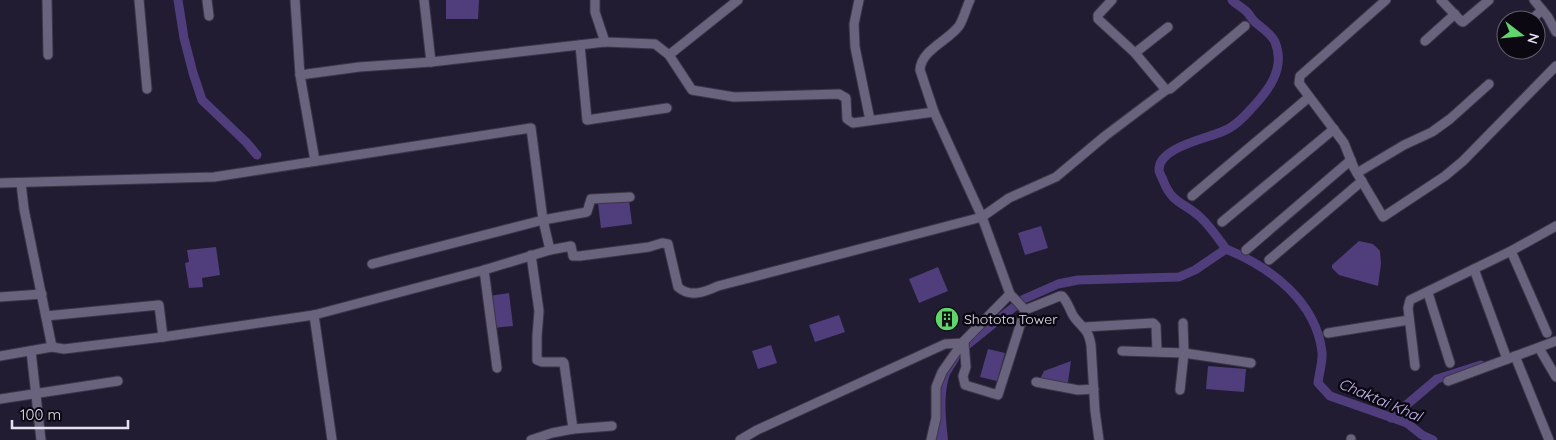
<svg xmlns="http://www.w3.org/2000/svg" width="1556" height="440" font-family="Quicksand,sans-serif">
<rect width="100%" height="100%" fill="#221c32"/>
<!-- water -->
<g fill="#503d7c">
<path d="M446 0H479L478 19H446Z"/>
<path d="M629 200 632 224 601 228 598 203Z"/>
<path d="M1041 226 1048 248 1025 255 1018 233Z"/>
<path d="M1359 241 1373 244 1380 251 1381 264 1378 286 1339 275 1332 268V265Z"/>
<path d="M216 247 220 275 202 278 203 287 189 288 185 263 189 262 187 250Z"/>
<path d="M938 267 948 291 919 303 909 279Z"/>
<path d="M509 293 513 326 493 328 489 296Z"/>
<path d="M839 315 845 332 815 342 809 325Z"/>
<path d="M771 345 777 363 758 369 752 351Z"/>
<path d="M988 349 1005 353 997 381 980 377Z"/>
<path d="M961 353C960 362 952 369 949 377 943 397 946 420 948 440H936L940 387 949 364Z"/>
<path d="M1071 361 1068 382 1065 385 1042 380 1041 377 1044 371Z"/>
<path d="M1208 366 1246 369 1244 392 1206 389Z"/>
</g>
<g fill="none" stroke-linecap="round" stroke-linejoin="round">
<!-- canal -->
<g stroke="#503d7c" stroke-width="9">
<path d="M178 0 184 38 193 73 202 100 246 142 257 155"/>
<path d="M1226 249C1218 238 1210 226 1200 217 1184 202 1172 204 1163 180 1162 177 1159 173 1159 170 1158 146 1212 138 1228 129 1237 124 1244 117 1251 109 1268 91 1286 69 1275 42 1271 33 1261 28 1254 21 1251 18 1250 15 1247 12 1243 8 1237 5 1232 0"/>
<path d="M1226 249C1270 267 1316 301 1322 352 1323 361 1319 373 1318 383L1330 396 1407 423 1422 435 1433 440"/>
<path d="M967 345 1024 299 1058 284 1078 280 1179 277 1195 270 1226 249"/>
<path d="M1391 418 1437 379 1481 365"/>
</g>
<!-- minor casing -->
<g stroke="#3c3649" stroke-width="11">
<g id="minor">
<path d="M47 0 48 55"/>
<path d="M139 0 147 89"/>
<path d="M207 0 209 16"/>
<path d="M295 0 300 75 315 161"/>
<path d="M424 0 431 62"/>
<path d="M595 0V12L605 42 655 44 669 55 738 0"/>
<path d="M859 0 854 24 855 47 870 120"/>
<path d="M1386 0 1300 76 1299 83 1344 143 1354 168 1383 217 1445 176 1463 161 1556 66"/>
<path d="M1441 0 1461 21 1463 22 1489 0"/>
<path d="M1534 0 1548 17 1556 32"/>
<path d="M1531 20 1542 10"/>
<path d="M1425 41 1455 14"/>
<path d="M580 45 587 120 667 108"/>
<path d="M1135 53 1168 27"/>
<path d="M669 55 692 90 734 97 839 94 846 98 847 119 853 123 934 112 982 217 1010 294 1025 310"/>
<path d="M300 75 359 67 431 62 605 42"/>
<path d="M1166 90 1170 89 1245 26"/>
<path d="M934 112 920 70C921 50 948 41 959 26 964 18 966 8 970 0"/>
<path d="M1357 173 1404 145 1432 132 1450 119 1489 84"/>
<path d="M0 183 214 177 531 128 543 220 550 250"/>
<path d="M21 183 24 209 52 347"/>
<path d="M1192 196 1308 98"/>
<path d="M1222 222 1334 129"/>
<path d="M1246 250 1351 160"/>
<path d="M1511 251 1547 333"/>
<path d="M531 255 539 311 537 336V360L542 362H563L564 363 573 429 552 433 531 440"/>
<path d="M1269 260 1362 181"/>
<path d="M372 264 543 220 587 212 591 199 630 197"/>
<path d="M1474 269 1507 359"/>
<path d="M484 270 497 368"/>
<path d="M1428 293 1450 363"/>
<path d="M0 297 42 294"/>
<path d="M1025 310 1060 296H1062C1068 302 1070 311 1074 317 1083 329 1088 328 1091 345L1095 411 1099 440"/>
<path d="M314 315 332 440"/>
<path d="M46 316 159 305 163 337"/>
<path d="M1085 327 1153 323 1156 326 1157 351"/>
<path d="M1328 333 1409 320"/>
<path d="M1539 348 1556 377"/>
<path d="M31 351 41 440"/>
<path d="M1122 351 1184 353 1251 363"/>
<path d="M0 356 52 347 64 349 163 337 314 315 484 270 550 250 571 246 573 256H580L649 247 662 243 668 244 678 287C690 298 705 292 718 286L982 217 1009 198 1056 177 1105 136 1166 90 1135 53 1098 19V15L1112 0"/>
<path d="M1515 356 1549 440"/>
<path d="M1415 366 1408 308 1410 300 1511 251 1556 226"/>
<path d="M1448 381 1556 341"/>
<path d="M1036 382 1078 390 1094 389"/>
<path d="M1180 390 1184 353 1183 323"/>
<path d="M0 399 118 381"/>
<path d="M573 429 612 426"/>
<path d="M740 440 757 430 945 344 964 343 966 367 963 376 965 385 998 395 1025 310"/>
<path d="M931 440 936 418V387L942 372 963 342 1010 294"/>
<path d="M1351 440V439"/>
</g>
</g>
<!-- minor -->
<use href="#minor" stroke="#69637d" stroke-width="9"/>
</g>
<!-- icons -->
<defs>
<g id="building-disc" transform="scale(1.25)"><circle r="9.5" fill="#5fd56b" stroke="#0b0812"/><path d="M-4-6H4V6H1V3H-1V6H-4ZM-2.5-4.3h1.7v1.8h-1.7ZM.8-4.3h1.7v1.8H.8ZM-2.5-1h1.7V.8h-1.7ZM.8-1h1.7V.8H.8Z" fill="#111"/></g>
</defs>
<g fill-rule="evenodd">
<use href="#building-disc" x="947" y="319"/>
</g>
<g text-anchor="middle" stroke-width="5" stroke-linejoin="round" paint-order="stroke">
<!-- poi labels -->
<g font-size="14" fill="#e5e1f1" stroke="#0b0812" text-anchor="start">
<text x="964" y="324">Shotota Tower</text>
</g>
<!-- water labels -->
<g font-size="15" font-style="italic" fill="#c8baf3" stroke="#0b0812">
<text transform="translate(1380 400) rotate(23)" y="5">Chaktai Khal</text>
</g>
</g>
<!-- north arrow -->
<g transform="translate(1521 35) rotate(106)"><circle r="24" fill="#0b0812" stroke="#625f6b"/>
<path d="M0-4L9 19L0 12L-9 19Z" fill="#5fd56b"/>
<text y="-8" font-size="14" font-weight="bold" text-anchor="middle" fill="#e5e1f1">N</text>
</g>
<!-- scale -->
<path d="M12 420v8h116v-8" fill="none" stroke="#e5e1f1" stroke-width="2.5"/>
<text x="20" y="420" font-size="15" fill="#e5e1f1" stroke="#0b0812" stroke-width="4" paint-order="stroke">100 m</text>
</svg>
